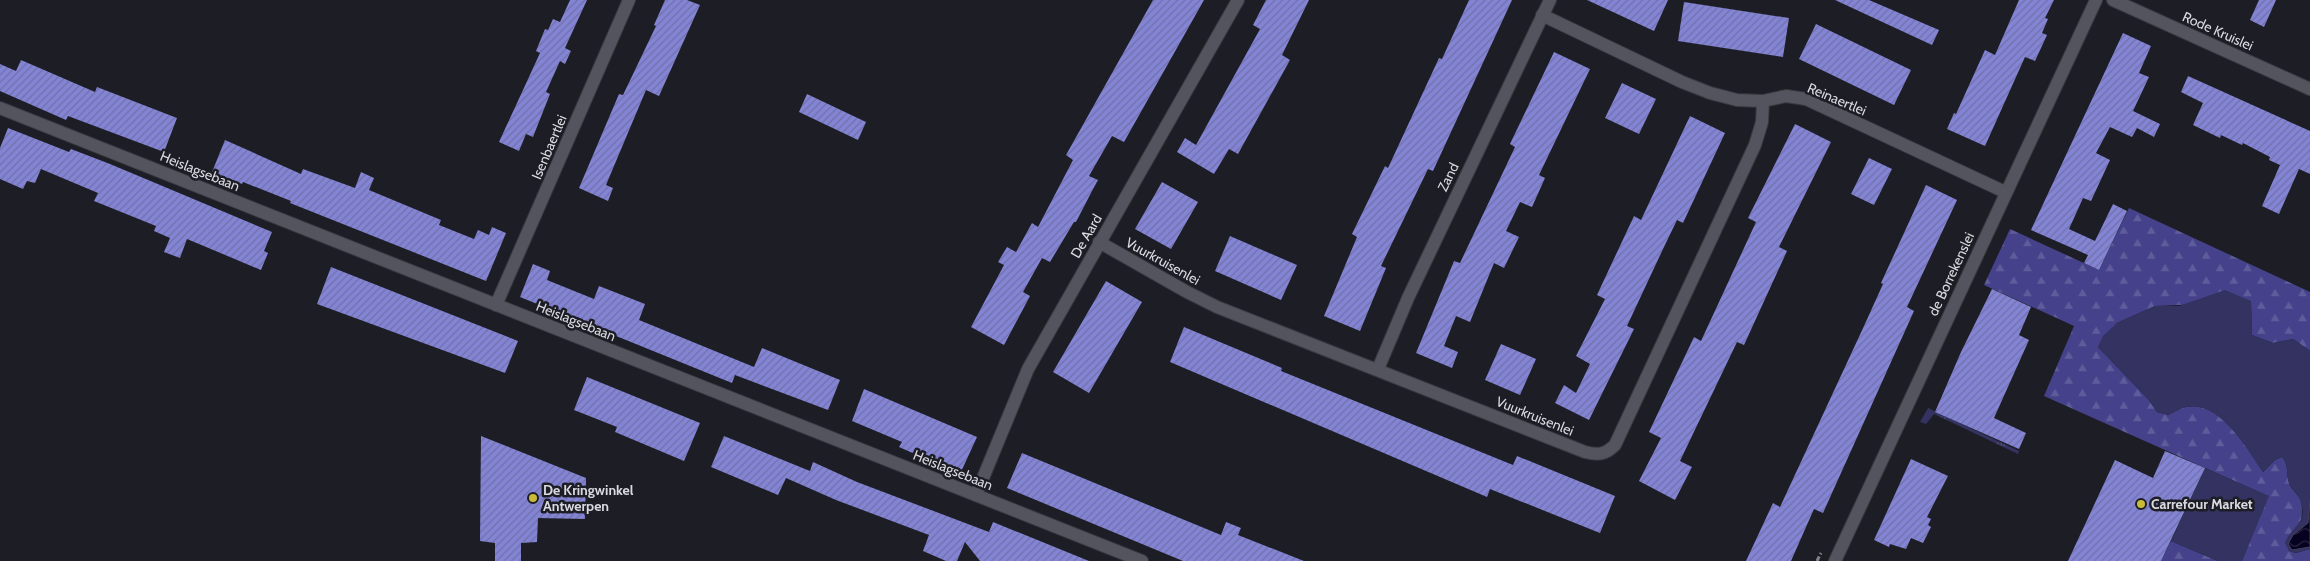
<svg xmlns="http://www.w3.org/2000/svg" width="2310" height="561" font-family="Cabin,sans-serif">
<defs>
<pattern id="grass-tufts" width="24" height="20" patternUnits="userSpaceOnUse" patternTransform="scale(1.25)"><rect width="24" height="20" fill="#333260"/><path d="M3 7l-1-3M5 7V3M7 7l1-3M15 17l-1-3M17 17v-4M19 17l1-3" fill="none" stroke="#504f76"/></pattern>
<pattern id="forest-firs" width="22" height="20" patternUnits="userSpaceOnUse" patternTransform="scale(1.25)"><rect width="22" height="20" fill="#45418b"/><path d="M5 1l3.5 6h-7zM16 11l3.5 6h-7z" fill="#5f5c9b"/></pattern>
<pattern id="water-waves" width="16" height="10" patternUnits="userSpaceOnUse" patternTransform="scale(1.25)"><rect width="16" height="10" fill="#060021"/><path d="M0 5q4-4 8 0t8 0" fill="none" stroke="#2a2541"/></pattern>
<pattern id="building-hatch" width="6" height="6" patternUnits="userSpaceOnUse" patternTransform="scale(1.25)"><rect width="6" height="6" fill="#8484d5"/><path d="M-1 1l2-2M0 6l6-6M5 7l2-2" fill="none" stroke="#7070a9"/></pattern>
</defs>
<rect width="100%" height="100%" fill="#1c1d25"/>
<!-- grass -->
<path fill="url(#grass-tufts)" d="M1928 408 2019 451 2018 454 1934 414 1926 424 1920 422Z"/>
<!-- forest -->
<g fill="url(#forest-firs)">
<path d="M2129 208 2310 292V351L2293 339 2273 343 2252 335 2251 302 2155 306 2117 323 2098 347 2148 399 2157 412 2168 415C2174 412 2180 408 2186 407 2219 399 2248 449 2263 472L2275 460 2282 457C2289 465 2286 473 2289 483 2291 489 2297 493 2300 499 2307 516 2295 534 2289 551L2296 553 2310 549V561H2242L2268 496 2044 396 2074 326 1984 285 2010 229 2099 270Z"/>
<path d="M2171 541 2218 561H2161Z"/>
</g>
<!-- garden -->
<g fill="#333260">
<path d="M2225 290 2251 301 2252 335 2273 343 2293 339 2310 351V549L2296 553 2289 551 2285 543C2291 526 2308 524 2301 502 2299 494 2292 490 2289 483 2286 473 2289 465 2282 457L2275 460 2263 472C2248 450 2219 399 2186 407 2180 408 2174 412 2168 415L2157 412 2148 399 2098 347 2103 336 2117 323 2155 306H2179Z"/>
<path d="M2205 468 2269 496 2242 561H2218L2171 541Z"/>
</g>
<!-- water -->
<path fill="url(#water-waves)" stroke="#45415a" d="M2310 501V547L2292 550 2288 544 2293 535 2308 523Z"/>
<!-- building -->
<g fill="url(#building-hatch)">
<path d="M570 0H587L565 48 571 51 565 64 560 61 546 92 550 94 533 137 526 134 519 151 499 142 540 53 536 51 545 29 548 30 553 19 560 22Z"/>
<path d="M665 0H687L700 5 659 96 646 90 606 185 613 188 608 201 579 188 619 94 623 95 656 26 654 25Z"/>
<path d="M1153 0H1204L1124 142 1112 136 1089 176 1098 180 1092 191 1076 222H1074L1050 262 1042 258 1023 292 1030 296 1004 345 971 327 1004 265 998 262 1007 247 1016 252 1032 223 1038 227 1073 160 1066 155Z"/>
<path d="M1266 0H1309L1282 55 1290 60 1238 154 1229 149 1214 174 1177 152 1185 138 1196 145 1260 29 1253 25Z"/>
<path d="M1469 0H1512L1433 171 1428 169 1381 266 1386 268 1360 331 1324 316 1357 237 1352 234 1385 166 1388 168 1439 58 1442 59Z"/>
<path d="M1587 0H1668L1654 31Z"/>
<path d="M1835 0H1869L1939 30 1932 45Z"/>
<path d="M2019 0H2054L2045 18 2048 19 2042 33 2047 35 2035 61 2025 57 1985 146 1947 129 1954 113 1956 114 1985 50 1995 55Z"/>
<path d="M2259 0H2276L2264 27 2250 20Z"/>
<path d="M1684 2 1789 18 1783 57 1678 41Z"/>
<path d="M1816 24 1911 70 1894 105 1799 59Z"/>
<path d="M2123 33 2151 46 2139 73 2149 77 2133 111 2160 124 2154 137 2137 128 2132 137 2110 127 2096 153 2110 160 2091 201 2083 198 2069 229 2095 241 2113 204 2127 211 2099 270 2084 263 2088 255 2031 230Z"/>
<path d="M1554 52 1590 69 1539 175 1545 178 1532 207 1520 202 1506 231 1519 237 1504 268 1494 263 1470 322 1456 316 1444 346 1458 352 1452 368 1416 353 1454 261 1460 263 1515 147 1510 144Z"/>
<path d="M21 60 95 92 97 87 177 118 164 152 68 116 66 120 0 91V64L16 71Z"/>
<path d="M2188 76 2310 131V174L2299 169 2279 214 2262 206 2280 165 2269 160 2270 157 2243 143 2242 145 2221 135 2220 138 2193 125 2203 103 2181 92Z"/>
<path d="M1622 83 1656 99 1639 134 1605 118Z"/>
<path d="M807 94 866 122 858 140 799 112Z"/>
<path d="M1690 116 1725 133 1683 223 1677 220 1663 249 1627 326 1634 329 1589 420 1555 403 1564 385 1576 393 1590 364 1576 356 1605 299 1597 295 1634 216 1641 220Z"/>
<path d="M1795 124 1831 142 1779 247 1787 251 1744 345 1737 342 1680 461 1692 467 1675 500 1639 481 1661 438 1649 432 1694 337 1701 341 1756 222 1748 218Z"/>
<path d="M8 128 69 152 71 149 110 164 272 232 264 251 268 253 261 270 187 239 180 258 164 252 170 238 154 231 156 226 94 201 98 193 41 169 35 183 27 181 23 189 0 179V148Z"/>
<path d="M225 140 301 174 303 169 355 188 361 172 374 178 369 190 441 220 439 225 474 239 478 230 489 235 492 227 506 233 486 281 290 203 291 201 243 182 242 184 212 172Z"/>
<path d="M1869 158 1892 169 1874 205 1851 194Z"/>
<path d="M1162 182 1198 202 1171 249 1135 229Z"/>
<path d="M1926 185 1957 200 1907 307 1914 311 1823 513 1814 509 1791 561H1746L1773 503 1780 507 1864 326 1883 284 1881 283Z"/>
<path d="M1230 236 1297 265 1281 300 1215 271Z"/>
<path d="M533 264 550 271 547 280 594 299 599 286 645 304 639 320 754 367 762 348 840 380 828 410 735 375 732 383 520 297Z"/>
<path d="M331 267 518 341 505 373 317 304Z"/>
<path d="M1106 281 1142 302 1089 393 1053 372Z"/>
<path d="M1992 289 2031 307 2019 335 2029 340 1994 418 2026 433 2019 449 1935 412 1961 352Z"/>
<path d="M1184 327 1282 368 1281 371 1513 465 1517 456 1615 496 1600 533 1490 489 1487 497 1170 362Z"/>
<path d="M1501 344 1536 359 1520 395 1485 380Z"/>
<path d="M587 377 700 423 684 461 615 432 617 427 574 410Z"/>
<path d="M864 389 977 437 960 474 899 447 902 442 852 421Z"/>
<path d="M481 436 586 478 585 519 538 518 537 542 521 543V561H495V543L480 541Z"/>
<path d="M724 436 810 471 813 462 857 482 989 532 993 522 1089 561H980L965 542 957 561H946L923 551 929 535 836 500 786 478 778 495 711 467Z"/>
<path d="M2165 451 2205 468 2161 561H2068L2115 460 2153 478Z"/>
<path d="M1022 453 1221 535 1226 522 1241 528 1238 535 1304 561H1183L1007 488Z"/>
<path d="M1911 459 1948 476 1927 517 1931 519 1928 525 1931 527 1923 543 1911 538 1906 549 1890 544 1889 547 1874 540Z"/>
</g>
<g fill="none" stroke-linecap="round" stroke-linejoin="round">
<!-- minor casing -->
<g stroke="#393940" stroke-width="14">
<g id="minor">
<path d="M2113 0 2310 89"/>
<path d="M1542 15 1682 82 1710 93 1737 100 1763 101 1786 96 1806 99 2005 192"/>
<path d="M0 108 1142 561"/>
<path d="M1099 242 1187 292 1217 307 1585 452C1598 455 1605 455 1615 445L1755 145 1762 122 1763 101"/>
<path d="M496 305 629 0"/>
<path d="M1378 369 1408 298 1550 0"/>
<path d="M976 495 1028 369 1238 0"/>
<path d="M1835 561 2096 0"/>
</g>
</g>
<!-- path -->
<path stroke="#83838a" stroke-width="3" stroke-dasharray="5 2.5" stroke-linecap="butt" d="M1817 561 1821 553"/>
<!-- minor -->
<use href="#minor" stroke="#54545e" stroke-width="12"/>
</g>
<!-- markers -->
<g fill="#caba3a" stroke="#1c1d25" stroke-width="2">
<circle cx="533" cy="498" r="5"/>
<circle cx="2141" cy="504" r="5"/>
</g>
<g text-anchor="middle" stroke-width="5" stroke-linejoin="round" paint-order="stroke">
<!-- street labels -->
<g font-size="14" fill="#d9d9df" stroke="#1c1d25">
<text transform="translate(2218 31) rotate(24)" y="5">Rode Kruislei</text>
<text transform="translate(1837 99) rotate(23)" y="5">Reinaertlei</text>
<text transform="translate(549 147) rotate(-67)" y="5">Isenbaertlei</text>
<text transform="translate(200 171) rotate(22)" y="5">Heislagsebaan</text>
<text transform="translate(1448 177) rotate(-64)" y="5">Zand</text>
<text transform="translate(1086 236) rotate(-60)" y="5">De Aard</text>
<text transform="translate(1163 261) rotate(29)" y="5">Vuurkruisenlei</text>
<text transform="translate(1951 274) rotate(-65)" y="5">de Borrekenslei</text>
<text transform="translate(576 321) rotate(22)" y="5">Heislagsebaan</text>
<text transform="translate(1535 416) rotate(22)" y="5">Vuurkruisenlei</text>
<text transform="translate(953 470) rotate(22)" y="5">Heislagsebaan</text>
</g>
<!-- poi labels -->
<g font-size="14" font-weight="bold" fill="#d9d9df" stroke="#1c1d25" text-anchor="start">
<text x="543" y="495">De Kringwinkel<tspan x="543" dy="16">Antwerpen</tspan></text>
<text x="2151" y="509">Carrefour Market</text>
</g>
</g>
</svg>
